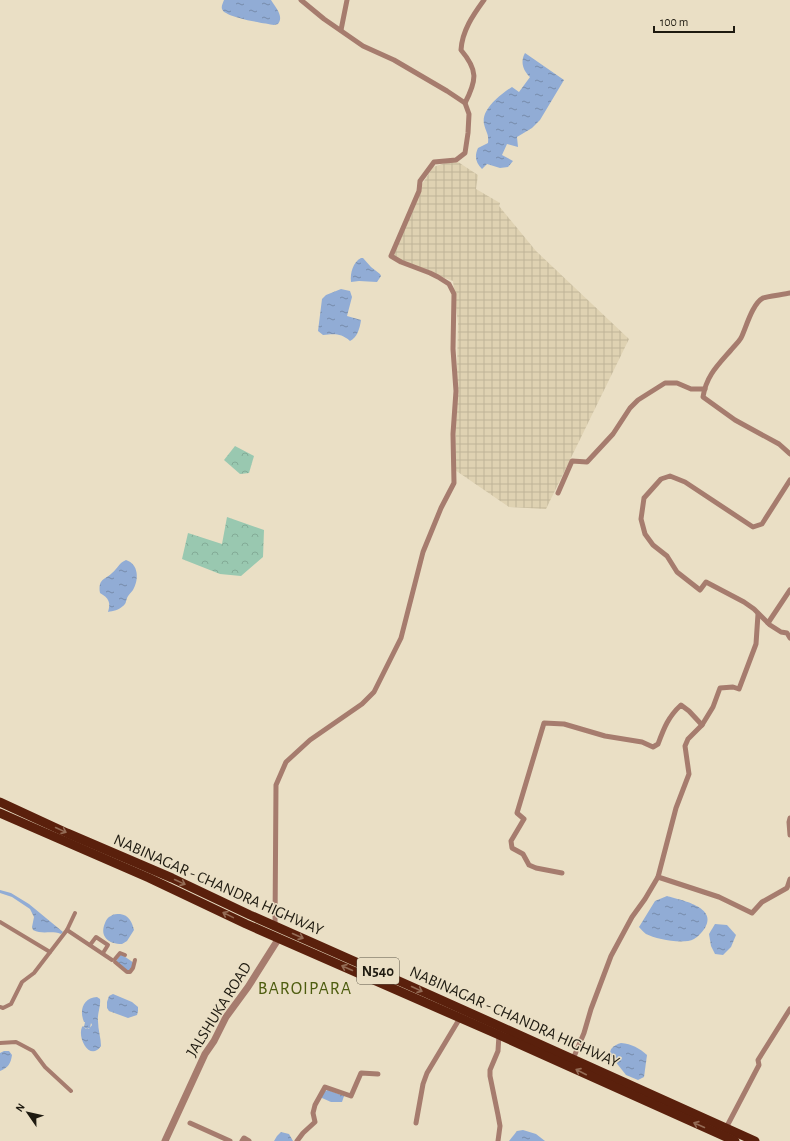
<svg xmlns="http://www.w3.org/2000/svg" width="790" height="1141" font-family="'Alegreya Sans',sans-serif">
<defs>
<pattern id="industrial-grid" width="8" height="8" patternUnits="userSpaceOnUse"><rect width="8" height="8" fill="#dfd2b2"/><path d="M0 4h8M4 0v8" fill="none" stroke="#bfb498"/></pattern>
<pattern id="park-crowns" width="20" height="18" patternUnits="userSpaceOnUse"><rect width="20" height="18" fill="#99c8b0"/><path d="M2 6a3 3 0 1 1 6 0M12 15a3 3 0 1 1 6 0" fill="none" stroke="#83ab96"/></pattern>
<pattern id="water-ripples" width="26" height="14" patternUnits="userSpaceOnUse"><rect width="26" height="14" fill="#91acd5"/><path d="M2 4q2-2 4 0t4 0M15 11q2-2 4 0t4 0" fill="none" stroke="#768bab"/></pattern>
</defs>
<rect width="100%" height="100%" fill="#eadfc5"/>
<!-- industrial -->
<path fill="url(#industrial-grid)" d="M455 160 478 175 476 189 500 203 499 206 536 251 629 339 546 509 509 507 455 470 458 323 453 281 410 266 393 255 416 194 433 167Z"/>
<!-- park -->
<g fill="url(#park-crowns)">
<path d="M235 446 254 456 249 473 240 474 224 460Z"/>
<path d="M227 517 264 530 263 557 241 576 220 574 182 559 188 533 222 544Z"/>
</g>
<!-- water -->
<g fill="url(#water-ripples)">
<path d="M224 0H271C276 8 284 16 278 24L274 25C264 23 225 18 222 9 221 6 223 3 224 0Z"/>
<path d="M525 53 564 80 540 120 532 128 517 137 518 147 507 144 502 155 513 161 508 167 500 168 487 164 482 169C476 163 474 157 478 148L488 143C489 133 486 133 484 124 481 109 501 94 512 87L519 92 530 77C523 70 520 62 525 53Z"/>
<path d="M361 258H363L371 267 380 274 381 276 377 282 359 281 351 282C350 273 353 262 361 258Z"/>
<path d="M341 289 350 291 352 297 347 316 361 320C360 328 357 338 350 341 341 333 334 334 323 335L318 331 322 299 326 295Z"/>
<path d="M126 560C139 564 139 580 133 590 131 593 128 595 127 598 126 601 126 604 123 606 119 610 113 611 108 612 111 603 109 598 100 593 98 578 105 580 112 573 118 568 119 563 126 560Z"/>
<path d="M0 890 11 893 29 904 63 932 61 934C51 930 43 935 33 930L32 927 34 917 30 909 12 897 0 893Z"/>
<path d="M667 896C681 900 718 907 705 928 702 932 698 937 694 939 683 945 656 939 646 934 643 932 641 929 639 927L655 901Z"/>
<path d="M120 914C129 915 132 922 134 930L127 941 122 944C109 944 99 937 105 923 106 920 108 917 111 916 113 914 117 914 120 914Z"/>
<path d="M715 924 727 925 736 935 731 947 723 955 715 954 711 946 709 934Z"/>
<path d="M121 954 134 963 131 969 127 971 116 961Z"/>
<path d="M113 994 132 1002 138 1007V1011L137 1015 128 1018 109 1011 107 1008V1002L109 996Z"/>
<path d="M97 997 100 999C101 1006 97 1014 98 1021 98 1030 101 1038 101 1046 90 1062 77 1038 82 1027L83 1026 86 1029H89L92 1025 91 1023 90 1028 87 1029 84 1027 85 1022H84C79 1010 83 998 97 997Z"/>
<path d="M621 1043C632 1044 639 1048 647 1055L644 1077 638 1080 626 1075 611 1056C608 1049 614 1045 621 1043Z"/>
<path d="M4 1051H9L12 1055C11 1063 8 1068 0 1071V1053Z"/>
<path d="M328 1090 344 1096 342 1102H331L322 1098V1094L325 1091Z"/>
<path d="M523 1130 536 1134 545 1141H509L517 1131Z"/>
<path d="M281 1132 289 1134 293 1141H274L277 1136Z"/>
</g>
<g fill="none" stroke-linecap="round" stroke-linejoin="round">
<!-- pedestrian -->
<g stroke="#a67c6e" stroke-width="4">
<path d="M0 922 50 952"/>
<path d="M67 930 112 960"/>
<path d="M90 945 96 937 108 945 103 953"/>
<path d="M115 959 120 953 125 955"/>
<path d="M115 962 127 972H130L133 968 135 960"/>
<path d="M0 1007 3 1008 11 1004 22 982 34 973 67 930 75 913"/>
<path d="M0 1043 16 1042 33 1051 45 1067 71 1091"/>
</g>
<!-- minor -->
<g stroke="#a67c6e" stroke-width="5">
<path d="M341 30 347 0"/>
<path d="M465 103C477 80 478 70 461 50 462 31 473 15 484 0"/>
<path d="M790 293C786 294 765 297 763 298 752 304 746 328 741 338 738 343 734 346 731 350 718 365 706 376 703 397L735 420 779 444 790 454"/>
<path d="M790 480 762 524 753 527 685 482 670 476 661 479 644 498 641 519 645 534 653 545 667 556 677 572 700 590 706 582 744 602 754 609 770 625 781 632 787 633 790 638"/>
<path d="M558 493 572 461 587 462 613 434 630 408 638 400 665 383H677L691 389H705"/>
<path d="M768 623 790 590"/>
<path d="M702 725 713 707 720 688 733 687 739 689 756 644 758 614"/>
<path d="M790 818 789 822 790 835"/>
<path d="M562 873 536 868 529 865 523 854 512 848 511 841 524 819 517 813 544 723 564 724 605 736 642 742 653 747 658 744C664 728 668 717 681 705L689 711 702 725 688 739 685 746 689 774 676 808 658 877 645 899 632 917 611 956 591 1009 584 1033 573 1059"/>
<path d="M658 877 719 897 752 913 762 902 787 888 790 879"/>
<path d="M275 926 276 785 286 762 310 740 362 704 374 692 401 638 423 552 441 508 454 483 453 434 456 391 453 349 454 294 449 284 438 277 430 273 401 262 391 256 419 191 420 181 434 162 456 160 465 153 468 133 469 114 465 103 447 91 394 60 363 46 324 19 301 0"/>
<path d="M190 1123 230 1141"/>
<path d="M416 1123 423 1084 427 1073 460 1018"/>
<path d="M726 1128 759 1065 758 1060 790 1009"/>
<path d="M242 1141 244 1138 249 1141"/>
<path d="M297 1141 303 1133 315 1122 313 1113 315 1105 325 1087 351 1096 361 1073 378 1074"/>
<path d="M498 1141 500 1126 498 1115 490 1076V1070L498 1051 499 1035"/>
</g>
<!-- tertiary -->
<path stroke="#a67c6e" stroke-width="7" d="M165 1141 205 1054 214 1041 226 1017 248 987 279 938"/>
<!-- trunk -->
<g stroke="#5a200c" stroke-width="9">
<path d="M0 802 67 833 172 878 250 915 408 985 755 1141"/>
<path d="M0 813 149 878 246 924 499 1035 735 1141"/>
</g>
</g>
<!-- one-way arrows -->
<defs><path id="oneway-shaft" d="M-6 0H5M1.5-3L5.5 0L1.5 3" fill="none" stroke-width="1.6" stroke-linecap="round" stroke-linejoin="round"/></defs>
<g stroke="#946c56">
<use href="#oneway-shaft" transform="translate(61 830) rotate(25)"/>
<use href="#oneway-shaft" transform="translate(180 882) rotate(25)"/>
<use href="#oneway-shaft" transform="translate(228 915) rotate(-154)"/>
<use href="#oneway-shaft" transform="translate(298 936) rotate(24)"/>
<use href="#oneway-shaft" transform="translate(347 968) rotate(-156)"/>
<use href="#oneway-shaft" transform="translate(417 989) rotate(25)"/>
<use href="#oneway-shaft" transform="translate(581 1072) rotate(-153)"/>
<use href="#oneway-shaft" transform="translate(699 1125) rotate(-156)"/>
</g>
<g text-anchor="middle" stroke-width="3" stroke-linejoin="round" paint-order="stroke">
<!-- shield labels -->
<rect fill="#eadfc5" stroke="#5b5546" stroke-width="1" x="357" y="958" width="42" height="26" rx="3"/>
<g font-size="15" font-weight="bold" fill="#1e1a10">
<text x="378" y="976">N540</text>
</g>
<!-- street labels -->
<g font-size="16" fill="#1e1a10" stroke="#eadfc5">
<text transform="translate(219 884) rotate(24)" y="6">NABINAGAR - CHANDRA HIGHWAY</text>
<text transform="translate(218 1009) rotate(-58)" y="6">JALSHUKA ROAD</text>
<text transform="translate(515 1016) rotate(24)" y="6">NABINAGAR - CHANDRA HIGHWAY</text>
</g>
<!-- quarter labels -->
<g font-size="18" letter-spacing="1" fill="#4d5c0e" stroke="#eadfc5">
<text x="305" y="994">BAROIPARA</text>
</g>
</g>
<!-- north arrow -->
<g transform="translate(28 1113) rotate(304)" stroke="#eadfc5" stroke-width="3" paint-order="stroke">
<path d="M0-3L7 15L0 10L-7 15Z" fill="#1e1a10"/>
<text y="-6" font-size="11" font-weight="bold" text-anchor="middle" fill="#1e1a10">N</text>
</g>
<!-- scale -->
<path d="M654 26v6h80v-6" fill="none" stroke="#1e1a10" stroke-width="2"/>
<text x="660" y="26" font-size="12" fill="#1e1a10" stroke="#eadfc5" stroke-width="3" paint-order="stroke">100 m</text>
</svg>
